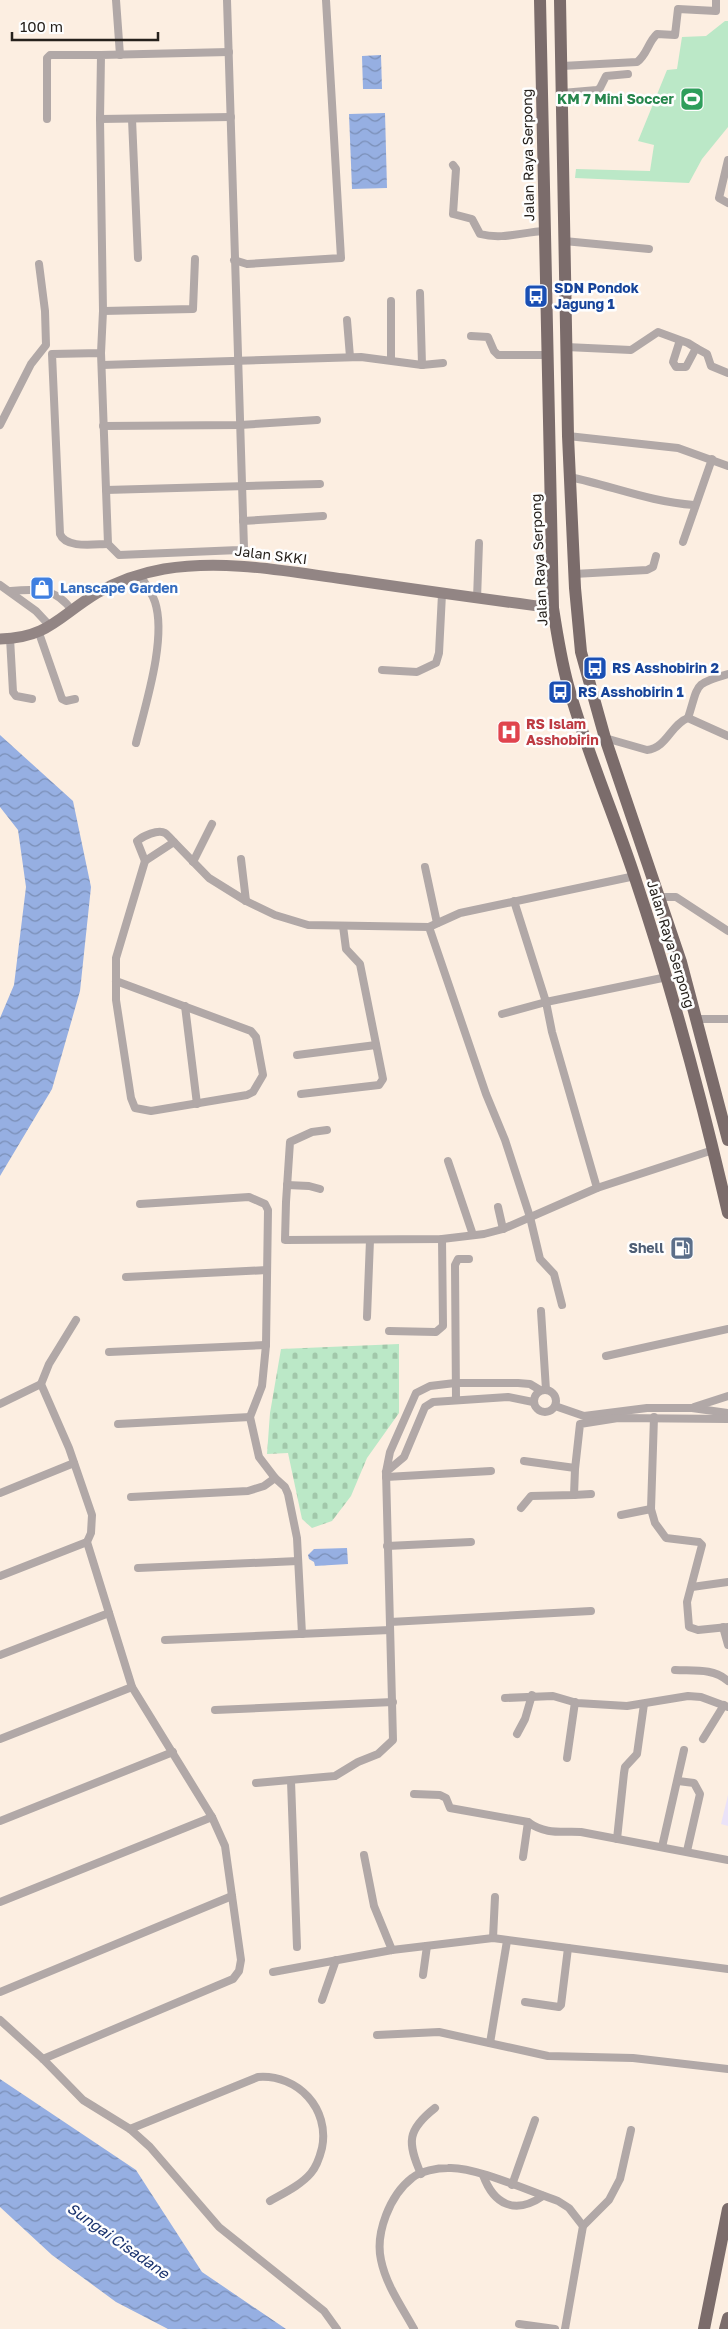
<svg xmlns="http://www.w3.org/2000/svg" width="728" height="2329" font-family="'Golos Text',sans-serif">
<defs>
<pattern id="cemetery-stones" width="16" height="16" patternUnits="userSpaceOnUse" patternTransform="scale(1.25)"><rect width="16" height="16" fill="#bbe8c7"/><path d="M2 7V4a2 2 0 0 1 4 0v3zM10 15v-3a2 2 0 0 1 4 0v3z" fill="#a1c7aa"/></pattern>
<pattern id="water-waves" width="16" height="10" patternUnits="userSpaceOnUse" patternTransform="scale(1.25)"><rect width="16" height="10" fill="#96afe2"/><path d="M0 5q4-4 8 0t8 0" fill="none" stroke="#7a8eb6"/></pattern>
</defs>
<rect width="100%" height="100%" fill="#fceee1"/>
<!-- education -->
<path fill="#eae2f8" d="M728 1795V1826L721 1824Z"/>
<!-- green -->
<path fill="#bbe8c7" d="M725 21H728V127L702 159 689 183 575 178 576 169 650 171 654 145 638 141 667 70 677 69 682 37 706 36Z"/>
<!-- cemetery -->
<path fill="url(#cemetery-stones)" d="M399 1344V1413L367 1458 351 1496 332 1521 312 1528 302 1519 288 1453 267 1454 270 1413 281 1349Z"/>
<!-- water -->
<g fill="url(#water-waves)">
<path d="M381 55 382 89H363L362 56Z"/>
<path d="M385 113 387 188 352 189 349 114Z"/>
<path d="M0 735 73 801 91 887 80 991 52 1089 0 1176V1018L14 985 26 887 18 830 0 807Z"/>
<path d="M347 1548 348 1564 315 1566 314 1562 309 1559 308 1555 314 1549Z"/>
<path d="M0 2079 136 2170 202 2272 286 2329H168L116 2302 52 2255 0 2207Z"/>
</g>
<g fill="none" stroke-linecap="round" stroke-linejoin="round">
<!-- street -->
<g stroke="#b1a8a7" stroke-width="8">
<path d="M116 0 120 55"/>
<path d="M562 66 637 62C647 55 648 42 657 34L675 35 678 9 716 11V0"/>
<path d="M562 93 597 90 600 88 606 76 628 74"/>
<path d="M47 119V58L50 55H101"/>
<path d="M100 119 231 117"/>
<path d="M132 119 138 258"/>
<path d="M728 160 719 198 728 203"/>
<path d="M453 165 456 169 453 214 472 219 480 234C503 240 522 232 545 231"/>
<path d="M564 241 649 249"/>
<path d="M234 260 247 264 341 258 326 0"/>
<path d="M420 293 422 365"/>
<path d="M391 301V360"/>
<path d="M103 311 193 309 195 259"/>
<path d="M347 320 350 357"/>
<path d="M471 336 488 337 494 351 498 355H547"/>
<path d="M566 347 631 350 658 332 688 343 696 348 686 367H676L673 362 680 340"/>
<path d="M696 348 707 354 711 366 728 373"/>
<path d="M101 353 52 354 60 534C66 549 95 544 108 544L101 353 103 311 100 119 101 55 229 52"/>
<path d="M102 365 361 357 422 365 443 363"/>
<path d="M0 425 31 364 46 345 45 311 39 264"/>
<path d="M103 426 240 425 317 420"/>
<path d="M568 436 678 448 728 466"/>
<path d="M570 477C612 486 651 502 694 505"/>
<path d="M106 490 320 484"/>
<path d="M243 521 323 516"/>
<path d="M683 542 712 459"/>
<path d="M108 544 119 555 239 550 244 548 227 0"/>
<path d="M574 574 647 570 653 567 656 556"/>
<path d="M0 585 36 611 50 626"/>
<path d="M10 591C35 589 57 587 72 611"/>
<path d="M477 599 479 543"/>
<path d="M39 633 62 699 66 701 75 699"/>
<path d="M10 638 13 692 16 696 32 699"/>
<path d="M382 670 417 672 436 663 439 653 442 594"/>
<path d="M688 718C699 684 693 684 728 674"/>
<path d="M605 738 647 750C667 748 671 724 688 718L728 736"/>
<path d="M136 743C145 706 167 639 155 602 152 593 145 583 140 575"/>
<path d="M241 859 246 901"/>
<path d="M145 861 137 841C143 836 158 829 165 833 168 835 172 840 174 842"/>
<path d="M193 862 212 824"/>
<path d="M425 867 437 923"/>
<path d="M660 897H676L728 931"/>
<path d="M514 901 546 1002 667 977"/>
<path d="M429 927 486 1094 505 1140 530 1217 540 1259 554 1274 562 1305"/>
<path d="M116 981 251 1031 256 1037 263 1075 253 1092 247 1095 151 1111 135 1108 131 1098 116 1000V958L145 861 174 842 209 878 246 901 275 915 308 925 429 927 460 913 635 876"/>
<path d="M185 1006 197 1104"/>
<path d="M502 1014 546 1002 552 1032 597 1188"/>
<path d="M696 1019H728"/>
<path d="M297 1055 376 1045"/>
<path d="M301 1094 379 1085 383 1079 360 964 346 949 343 926"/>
<path d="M327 1130 312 1132 290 1142 286 1202 285 1240 442 1239 484 1234 503 1229 597 1188 713 1150"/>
<path d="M448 1161 473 1235"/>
<path d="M287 1185 309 1186 320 1189"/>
<path d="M140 1204 249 1197 265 1204 268 1210 266 1345 262 1386 250 1417 259 1457 275 1478 285 1487 288 1494 297 1538 302 1634"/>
<path d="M498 1207 503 1229"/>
<path d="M126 1277 267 1270"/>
<path d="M541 1311 546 1390"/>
<path d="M367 1317 370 1240"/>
<path d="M389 1331 436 1332 443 1326 442 1239"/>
<path d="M109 1352 266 1345"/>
<path d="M606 1356 728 1329"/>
<path d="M41 1384 49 1364 76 1320"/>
<circle cx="545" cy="1401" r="11"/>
<path d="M456 1399 455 1265 458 1259H469"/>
<path d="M0 1404 41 1384 69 1448 92 1515 91 1533 87 1542 132 1687 212 1817 225 1846 241 1960 239 1971 233 1979 43 2059"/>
<path d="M555 1406 584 1416 647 1408H692L728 1413"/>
<path d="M694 1407 728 1396"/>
<path d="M654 1417 651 1509 655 1523 666 1538 699 1542 702 1545 687 1602 689 1627 698 1630 728 1627"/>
<path d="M118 1424 250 1417"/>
<path d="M524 1461 575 1468"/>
<path d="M386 1472 404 1457 425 1407 433 1402 508 1397 533 1402"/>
<path d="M386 1477 491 1471"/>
<path d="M0 1493 74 1463"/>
<path d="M574 1495 591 1494"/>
<path d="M131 1497 248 1491 264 1486 275 1478"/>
<path d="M521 1508 531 1496 574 1495 575 1469 580 1424 618 1418 728 1419"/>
<path d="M621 1515 651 1509"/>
<path d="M387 1546 471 1542"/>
<path d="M138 1568 298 1561"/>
<path d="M0 1576 87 1542"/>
<path d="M692 1587 728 1582"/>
<path d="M390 1622 591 1611"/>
<path d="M723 1627 728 1645"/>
<path d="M165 1640 390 1630"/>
<path d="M0 1655 109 1613"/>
<path d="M675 1670C694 1671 713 1668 728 1681"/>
<path d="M505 1698 553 1696 577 1703 627 1706 688 1696 701 1697 728 1707"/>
<path d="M215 1710 393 1702"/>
<path d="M517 1734 525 1719 532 1695"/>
<path d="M0 1739 132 1687"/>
<path d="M703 1739 724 1705"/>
<path d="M567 1758 575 1702"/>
<path d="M291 1781 297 1947"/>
<path d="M678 1781 694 1783 700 1794 687 1851"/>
<path d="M256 1783 335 1776 358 1762 378 1754 393 1740 386 1472 390 1452 416 1393 430 1386 455 1383H518L530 1384 540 1390"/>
<path d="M414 1794 440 1795 446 1798 450 1808 528 1822C546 1835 561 1831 581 1832L728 1860"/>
<path d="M0 1821 173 1752"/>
<path d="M617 1839 624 1773 625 1767 637 1754 644 1704"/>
<path d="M662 1847 684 1750"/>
<path d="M364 1855 374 1906 392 1950"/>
<path d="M523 1857 528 1822"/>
<path d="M0 1902 212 1817"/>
<path d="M493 1938 495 1897"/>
<path d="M273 1972 392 1950 493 1938 728 1969"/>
<path d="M423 1975 427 1946"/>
<path d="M0 1992 232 1896"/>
<path d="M322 2000 336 1960"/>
<path d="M525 2002 559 2007 561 2005 568 1948"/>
<path d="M0 2020 43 2059 83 2100 130 2129 150 2147 219 2227 324 2311 337 2329"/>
<path d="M377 2035 439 2032 548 2056 633 2058 728 2069"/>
<path d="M490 2043 507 1941"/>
<path d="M130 2129 258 2077C298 2074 330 2109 322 2148 320 2156 317 2166 311 2173 301 2185 284 2193 270 2201"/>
<path d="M421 2174C407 2142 407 2130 435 2108"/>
<path d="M483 2175C494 2205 515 2215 543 2196"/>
<path d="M512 2185 535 2120"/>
<path d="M583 2226 609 2200 620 2179 631 2130"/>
<path d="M519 2324 555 2329"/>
<path d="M414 2329C402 2307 386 2285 381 2260 375 2233 390 2195 412 2178 420 2171 438 2168 448 2168 474 2166 531 2192 558 2201L569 2208 583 2226 565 2329"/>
</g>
<!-- secondary -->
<path stroke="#928584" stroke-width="11" d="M0 639C48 638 59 616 97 593 116 582 141 573 164 569 224 559 284 571 344 579 413 589 483 599 553 608"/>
<!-- primary -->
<g stroke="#7b6c6b" stroke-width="12">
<path d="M540 0 553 608C557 634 561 660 568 685 586 751 614 814 635 878 672 988 702 1100 728 1213"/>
<path d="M560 0 568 436 575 588 581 652 605 738 681 962 728 1140"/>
<path d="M704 2329 728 2209"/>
<path d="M725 2329 728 2318"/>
</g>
</g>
<!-- icons -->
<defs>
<g id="stadium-square" transform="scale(1.25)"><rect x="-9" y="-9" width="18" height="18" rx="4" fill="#2e9e5b" stroke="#fefefe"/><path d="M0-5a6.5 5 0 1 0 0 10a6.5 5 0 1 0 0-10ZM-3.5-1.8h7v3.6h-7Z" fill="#fff"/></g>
<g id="bus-square" transform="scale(1.25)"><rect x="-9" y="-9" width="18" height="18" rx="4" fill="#1a4fb4" stroke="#fefefe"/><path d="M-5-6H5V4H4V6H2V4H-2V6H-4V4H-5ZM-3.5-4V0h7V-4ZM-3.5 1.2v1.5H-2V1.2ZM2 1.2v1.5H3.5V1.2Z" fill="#fff"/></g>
<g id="shop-square" transform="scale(1.25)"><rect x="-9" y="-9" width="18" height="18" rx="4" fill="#3f7fe0" stroke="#fefefe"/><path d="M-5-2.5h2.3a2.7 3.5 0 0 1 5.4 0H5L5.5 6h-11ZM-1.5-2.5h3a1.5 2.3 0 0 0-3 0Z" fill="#fff"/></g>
<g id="hospital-square" transform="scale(1.25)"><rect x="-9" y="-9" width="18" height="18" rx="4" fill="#e0444e" stroke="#fefefe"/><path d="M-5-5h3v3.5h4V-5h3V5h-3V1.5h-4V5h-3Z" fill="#fff"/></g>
<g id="fuel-square" transform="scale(1.25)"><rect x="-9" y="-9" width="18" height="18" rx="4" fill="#5c6f8a" stroke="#fefefe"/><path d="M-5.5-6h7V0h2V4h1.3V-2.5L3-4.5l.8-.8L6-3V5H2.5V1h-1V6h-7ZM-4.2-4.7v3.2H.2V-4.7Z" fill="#fff"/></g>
</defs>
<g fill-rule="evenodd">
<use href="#stadium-square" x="692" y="99"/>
<use href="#bus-square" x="536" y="296"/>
<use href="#shop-square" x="42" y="588"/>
<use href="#bus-square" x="595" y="668"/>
<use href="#bus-square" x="560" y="692"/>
<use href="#hospital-square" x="509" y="732"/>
<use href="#fuel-square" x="682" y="1248"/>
</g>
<g text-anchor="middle" stroke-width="5" stroke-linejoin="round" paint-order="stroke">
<!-- leisure labels -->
<g font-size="14" font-weight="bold" fill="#27864d" stroke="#fefefe" text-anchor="end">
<text x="674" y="104">KM 7 Mini Soccer</text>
</g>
<!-- street labels -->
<g font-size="14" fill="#26211c" stroke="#fefefe">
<text transform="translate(528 155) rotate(-91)" y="5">Jalan Raya Serpong</text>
<text transform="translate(271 555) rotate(7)" y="5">Jalan SKKI</text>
<text transform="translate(539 560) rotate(-93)" y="5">Jalan Raya Serpong</text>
<text transform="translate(671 944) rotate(73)" y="5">Jalan Raya Serpong</text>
</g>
<!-- transit labels -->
<g font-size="14" font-weight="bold" fill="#164399" stroke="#fefefe" text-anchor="start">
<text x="554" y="293">SDN Pondok<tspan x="554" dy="16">Jagung 1</tspan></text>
<text x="612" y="673">RS Asshobirin 2</text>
<text x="578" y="697">RS Asshobirin 1</text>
</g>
<!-- shop labels -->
<g font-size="14" font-weight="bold" fill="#366cbe" stroke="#fefefe" text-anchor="start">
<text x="60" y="593">Lanscape Garden</text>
</g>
<!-- health labels -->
<g font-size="14" font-weight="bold" fill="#be3a42" stroke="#fefefe" text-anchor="start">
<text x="526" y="729">RS Islam<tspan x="526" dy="16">Asshobirin</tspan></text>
</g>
<!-- service labels -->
<g font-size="14" font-weight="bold" fill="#4e5e75" stroke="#fefefe" text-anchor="end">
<text x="664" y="1253">Shell</text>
</g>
<!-- water labels -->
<g font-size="15" font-style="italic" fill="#19326e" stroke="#fefefe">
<text transform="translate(118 2241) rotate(35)" y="5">Sungai Cisadane</text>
</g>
</g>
<!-- scale -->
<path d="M12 32v8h146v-8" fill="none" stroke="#26211c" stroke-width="2.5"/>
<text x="20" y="32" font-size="15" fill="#26211c" stroke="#fefefe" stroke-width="4" paint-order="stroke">100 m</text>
</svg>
